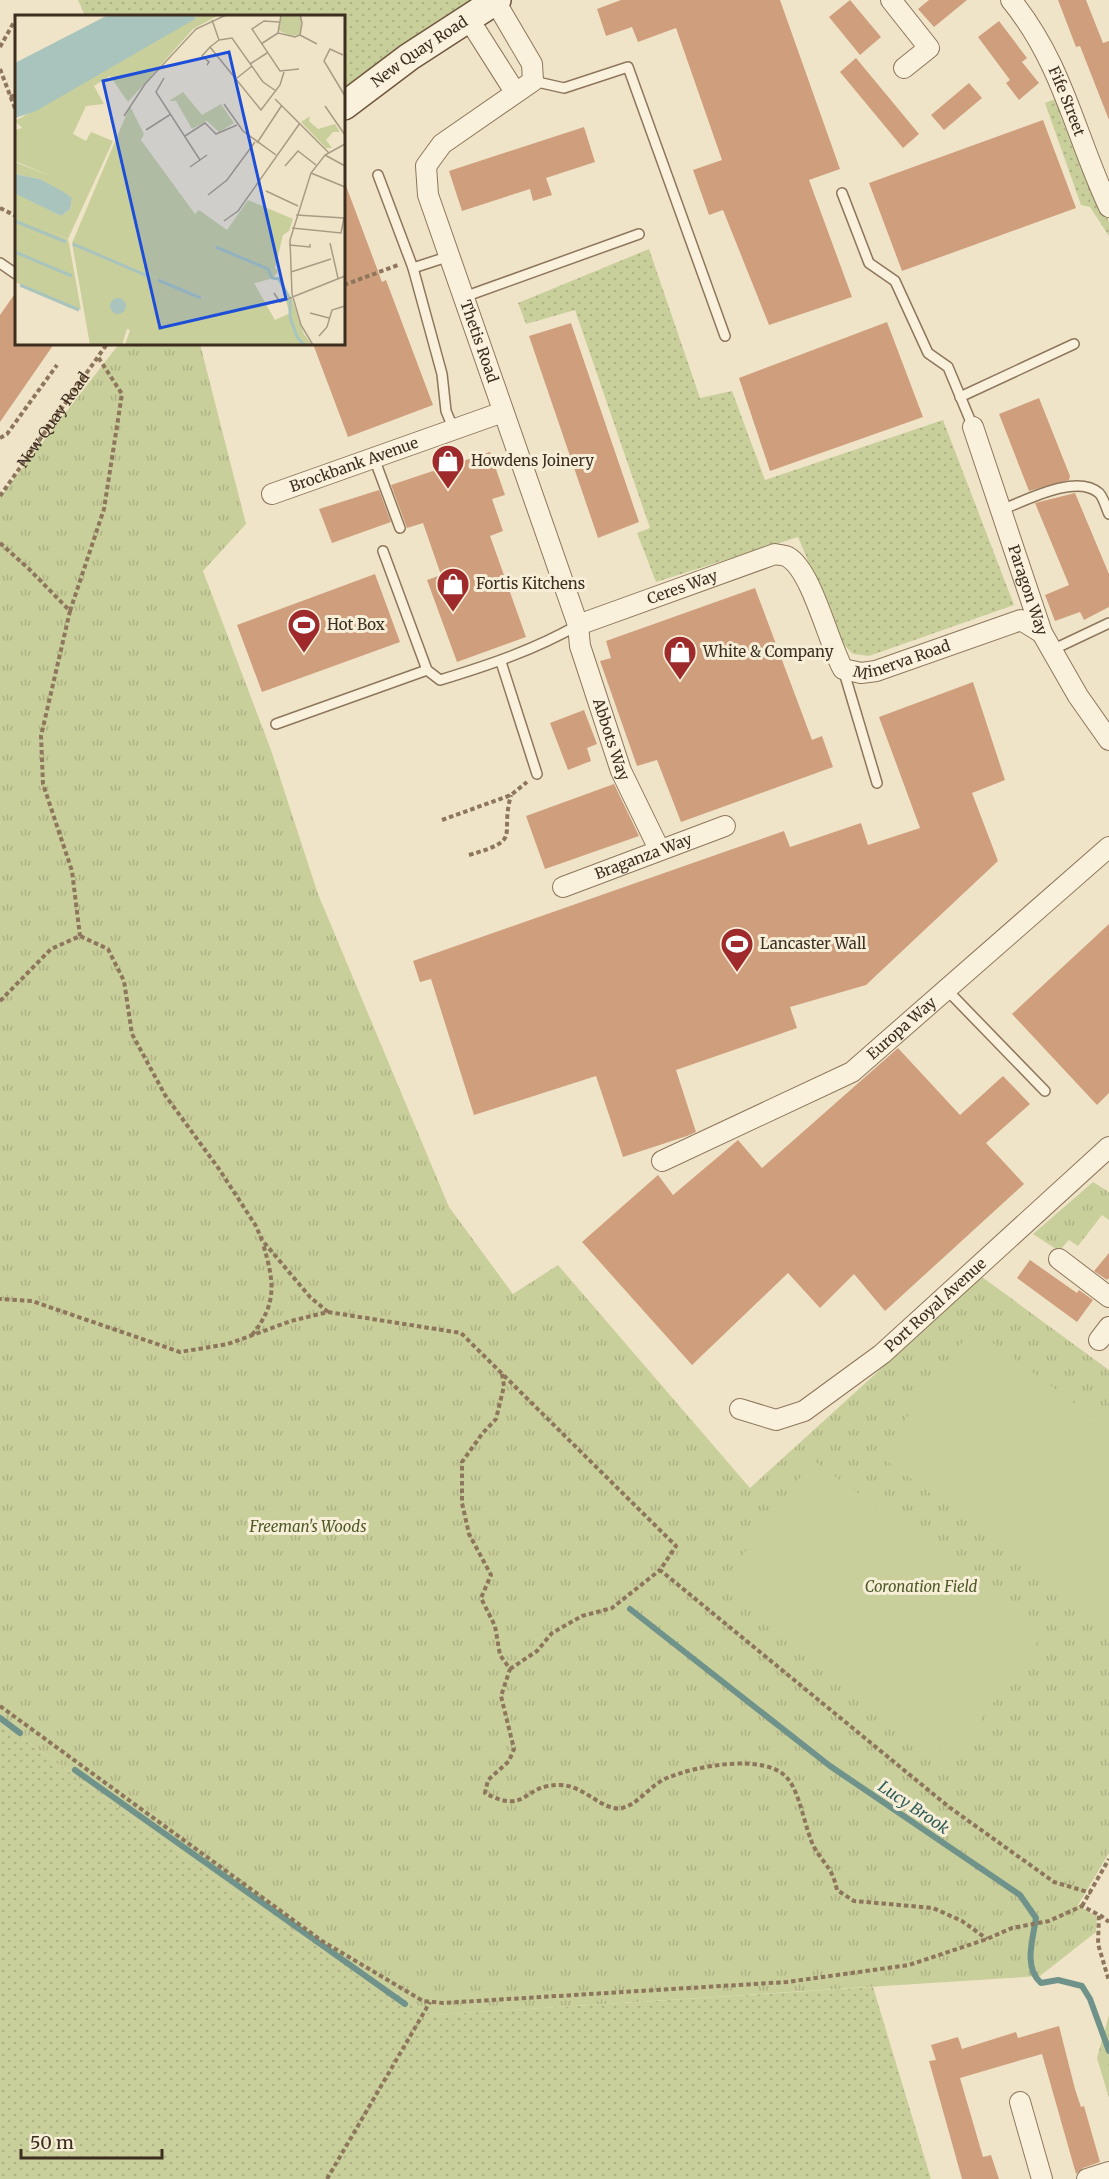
<svg xmlns="http://www.w3.org/2000/svg" width="1109" height="2179" font-family="Merriweather,serif">
<defs>
<pattern id="grass-dots" width="8" height="8" patternUnits="userSpaceOnUse" patternTransform="scale(1.5)"><rect width="8" height="8" fill="#c9cf9b"/><path d="M2 2h.1M6 6h.1" fill="none" stroke="#aeb285" stroke-width="1.8" stroke-linecap="round"/></pattern>
<pattern id="forest-firs" width="22" height="20" patternUnits="userSpaceOnUse" patternTransform="scale(1.5)"><rect width="22" height="20" fill="#c9cf9b"/><path d="M5 1l3.5 6h-7zM16 11l3.5 6h-7z" fill="#aeb285"/></pattern>
<pattern id="park-tufts" width="24" height="20" patternUnits="userSpaceOnUse" patternTransform="scale(1.5)"><rect width="24" height="20" fill="#c9cf9b"/><path d="M3 7l-1-3M5 7V3M7 7l1-3M15 17l-1-3M17 17v-4M19 17l1-3" fill="none" stroke="#aeb285"/></pattern>
</defs>
<rect width="100%" height="100%" fill="#f0e4c8"/>
<!-- grass -->
<g fill="url(#grass-dots)">
<path d="M78 0H477L344 99V16H85Z"/>
<path d="M1060 97 1064 109 1060 115 1082 172H1087L1109 222V236L1090 207 1081 205 1045 103Z"/>
<path d="M649 249 700 398 732 391 765 480 943 420 1014 605 869 656 853 654 842 643 798 537 656 582 637 533 650 528 575 310 526 324 518 303Z"/>
<path d="M0 1722 278 1923 433 2015 873 1987 931 2179H0Z"/>
</g>
<!-- forest -->
<path fill="url(#forest-firs)" d="M1109 2015V2098L1097 2058Z"/>
<!-- park -->
<g fill="url(#park-tufts)">
<path d="M119 344H200L246 524 203 571 271 750 318 894 449 1207 513 1294 558 1265 750 1488 982 1277 1109 1370V1853L1078 1905 1097 1917 1096 1932 1040 1976 433 2015 278 1923 0 1722V497Z"/>
<path d="M1093 1182 1109 1192V1220L1102 1215 1078 1246 1069 1240 1059 1251 1033 1234Z"/>
</g>
<!-- garden -->
<g fill="#c9cf9b">
<path d="M973 1328 1109 1429V1625L879 1455Z"/>
<path d="M813 1460 1045 1632 952 1759 719 1587Z"/>
</g>
<g fill="none" stroke-linecap="round" stroke-linejoin="round">
<!-- stream -->
<g stroke="#6f938a" stroke-width="6">
<path d="M630 1609 830 1766 1020 1895 1036 1918C1033 1939 1023 1967 1041 1983L1058 1980 1082 1986 1090 1999 1109 2051"/>
<path d="M0 1718 20 1733"/>
<path d="M75 1770 405 2004"/>
</g>
</g>
<!-- building -->
<g fill="#cf9f7d">
<path d="M621 0H780L840 169 809 180 852 297 769 325 723 210 709 215 693 170 722 160 676 28 638 42 632 27 606 36 597 9Z"/>
<path d="M850 0 881 37 860 55 829 17Z"/>
<path d="M929 0H967L934 27 918 9Z"/>
<path d="M1058 0H1086L1103 43 1109 41V120L1080 46 1076 47Z"/>
<path d="M999 21 1027 58 1022 62 1039 83 1019 100 1006 83 1010 80 978 37Z"/>
<path d="M856 58 919 134 903 148 840 72Z"/>
<path d="M969 83 982 98 944 130 931 115Z"/>
<path d="M1043 120 1076 208 902 271 869 183Z"/>
<path d="M584 127 595 162 546 178 552 195 533 201 530 189 462 211 449 171Z"/>
<path d="M345 183 382 282 386 280 433 405 348 437 313 344H344Z"/>
<path d="M16 292V344H54L0 422V315Z"/>
<path d="M887 322 923 417 770 471 739 378Z"/>
<path d="M571 323 639 522 598 538 529 336Z"/>
<path d="M1039 398 1070 476 1069 480 1029 491 999 414Z"/>
<path d="M490 452 505 495 492 499 503 531 490 536 526 637 457 662 427 580 441 575 423 523 407 528 391 485Z"/>
<path d="M379 490 391 522 332 543 319 509Z"/>
<path d="M1075 493 1109 574V607L1084 620 1080 612 1055 621 1045 595 1069 585 1035 503Z"/>
<path d="M375 574 400 642 262 692 237 625Z"/>
<path d="M755 588 812 740 822 736 833 767 681 822 657 760 637 766 600 661 611 658 606 641Z"/>
<path d="M973 682 1005 780 972 793 998 861 866 985 790 1007 797 1028 676 1070 696 1132 687 1136 623 1157 596 1076 474 1115 431 979 420 982 413 961 784 831 790 847 861 823 868 845 920 828 879 717Z"/>
<path d="M584 710 597 744 587 748 591 761 568 770 550 723Z"/>
<path d="M614 784 639 836 545 869 526 816Z"/>
<path d="M1109 924V1093L1097 1105 1012 1014Z"/>
<path d="M898 1048 960 1115 1003 1076 1030 1104 986 1143 1024 1184 885 1311 854 1274 820 1308 788 1273 692 1365 582 1242 658 1175 673 1195 738 1140 762 1168Z"/>
<path d="M1109 1253V1278L1107 1280 1094 1271Z"/>
<path d="M1030 1260 1077 1293 1079 1290 1093 1300 1077 1322 1017 1278Z"/>
<path d="M1059 2026 1075 2089 1081 2107 1084 2106 1100 2162 1083 2168 1076 2174 1042 2054 960 2078 983 2157 991 2155 999 2179H962L929 2061 936 2060 931 2045 958 2037 962 2049 1016 2032 1018 2038Z"/>
</g>
<g fill="none" stroke-linecap="round" stroke-linejoin="round">
<!-- lane casing -->
<g stroke="#8d765c" stroke-width="12">
<g id="lane">
<path d="M533 81 564 88 628 67 725 336"/>
<path d="M378 175 413 268 450 256"/>
<path d="M842 193 869 263 895 281 928 353 948 367 973 427"/>
<path d="M0 263 16 274"/>
<path d="M413 268 442 374 446 411 454 430"/>
<path d="M464 297 639 234"/>
<path d="M960 397 1074 344"/>
<path d="M374 458 400 528"/>
<path d="M1001 510C1025 501 1076 473 1099 493 1104 498 1106 508 1109 514"/>
<path d="M383 551 427 670 440 680C489 665 534 650 578 625"/>
<path d="M1052 650 1109 623"/>
<path d="M501 662 537 774"/>
<path d="M843 669 877 783"/>
<path d="M276 724 427 670"/>
<path d="M946 989 1045 1091"/>
</g>
</g>
<!-- street casing -->
<g stroke="#8d765c" stroke-width="22">
<g id="street">
<path d="M891 0 929 48 904 68"/>
<path id="s2" d="M1011 0C1063 64 1075 135 1109 207"/>
<path id="s3" d="M495 1 532 64 533 81 442 144 426 166 428 195 578 625 580 646 621 771 659 849"/>
<path d="M468 18 515 92"/>
<path id="s4" d="M973 427 1042 633 1078 696 1109 740"/>
<path id="s5" d="M272 494 503 412"/>
<path id="s6" d="M578 625 775 554C778 555 785 555 788 557 812 571 828 642 843 669L861 673 876 671 1021 620 1042 633"/>
<path id="s7" d="M563 887 725 826"/>
<path id="s8" d="M662 1161 852 1072 1109 847"/>
<path d="M1059 1259 1109 1297"/>
<path d="M1099 1340 1109 1327"/>
<path id="s9" d="M740 1409 776 1420 804 1411 882 1354 1109 1147"/>
<path d="M1020 2102 1042 2179"/>
<path d="M1087 2179 1109 2172"/>
</g>
</g>
<!-- secondary casing -->
<g stroke="#6f573f" stroke-width="30">
<g id="secondary">
<path id="s10" d="M344 106 409 57 497 0"/>
</g>
</g>
<!-- path -->
<g stroke="#8d765c" stroke-width="4" stroke-dasharray="4.5 3" stroke-linecap="butt">
<path d="M0 47 14 22"/>
<path d="M0 69 16 111"/>
<path d="M10 97 16 95"/>
<path d="M0 208 16 216"/>
<path d="M344 285 398 265"/>
<path d="M0 438 7 434 57 365"/>
<path id="s1" d="M0 496 107 344"/>
<path d="M0 543 29 569 70 611 41 736 43 784 72 871 80 936"/>
<path d="M70 611 104 509 122 394 98 357"/>
<path d="M442 820 511 795 527 782"/>
<path d="M469 855C524 839 499 838 511 795"/>
<path d="M0 1001 51 949 80 936 108 949 124 981 132 1034 165 1095 219 1169 256 1226 262 1240 310 1297 328 1312 291 1321 228 1344 180 1352 32 1301 0 1299"/>
<path d="M328 1312 461 1333 676 1546 660 1570 949 1807 1054 1882 1091 1893"/>
<path d="M252 1335C278 1303 274 1281 263 1244"/>
<path d="M502 1374 504 1386 496 1419 482 1434 462 1462V1503L469 1534 491 1575 481 1598 495 1626 500 1655 510 1669 501 1696 514 1749 509 1761 488 1780 485 1793C528 1816 522 1784 560 1785 584 1785 603 1812 622 1808 639 1804 650 1785 667 1778 695 1766 767 1752 788 1779 800 1793 805 1829 814 1847 825 1866 832 1867 837 1890L854 1901 933 1908 962 1921 987 1939"/>
<path d="M510 1669 537 1651 552 1633 582 1616 612 1608 660 1570"/>
<path d="M0 1706 322 1941 423 2001 443 2003 787 1982 909 1965 987 1939 1012 1928 1049 1921 1082 1906 1099 1915 1098 1944 1109 1981"/>
<path d="M1082 1906 1109 1859"/>
<path d="M1100 1915 1109 1922"/>
<path d="M327 2179 430 2002"/>
</g>
<!-- lane -->
<use href="#lane" stroke="#faf1dc" stroke-width="9"/>
<!-- street -->
<use href="#street" stroke="#faf1dc" stroke-width="20"/>
<!-- secondary -->
<use href="#secondary" stroke="#faf1dc" stroke-width="27"/>
</g>
<!-- icons -->
<defs>
<g id="shop-pin" transform="scale(1.725)"><path d="M0 17L-7.5 6A9.5 9.5 0 1 1 7.5 6Z" fill="#9e2a2b" stroke="#f7eed8"/><path d="M-5-2.5h2.3a2.7 3.5 0 0 1 5.4 0H5L5.5 6h-11ZM-1.5-2.5h3a1.5 2.3 0 0 0-3 0Z" fill="#fff"/></g>
<g id="stadium-pin" transform="scale(1.725)"><path d="M0 17L-7.5 6A9.5 9.5 0 1 1 7.5 6Z" fill="#9e2a2b" stroke="#f7eed8"/><path d="M0-5a6.5 5 0 1 0 0 10a6.5 5 0 1 0 0-10ZM-3.5-1.8h7v3.6h-7Z" fill="#fff"/></g>
</defs>
<g fill-rule="evenodd">
<use href="#shop-pin" x="448" y="461"/>
<use href="#shop-pin" x="453" y="584"/>
<use href="#stadium-pin" x="304" y="625"/>
<use href="#shop-pin" x="680" y="652"/>
<use href="#stadium-pin" x="737" y="944"/>
</g>
<g text-anchor="middle" stroke-width="6" stroke-linejoin="round" paint-order="stroke">
<!-- street labels -->
<g font-size="15" fill="#3d2e20" stroke="#f7eed8">
<text dy="5" stroke="none"><textPath href="#s10" startOffset="93">New Quay Road</textPath></text>
<text dy="5" stroke="none"><textPath href="#s2" startOffset="116">Fife Street</textPath></text>
<text dy="5" stroke="none"><textPath href="#s3" startOffset="412">Thetis Road</textPath></text>
<text dy="5" stroke="none"><textPath href="#s1" startOffset="93">New Quay Road</textPath></text>
<text dy="5" stroke="none"><textPath href="#s5" startOffset="87">Brockbank Avenue</textPath></text>
<text dy="5" stroke="none"><textPath href="#s6" startOffset="111">Ceres Way</textPath></text>
<text dy="5" stroke="none"><textPath href="#s4" startOffset="172">Paragon Way</textPath></text>
<text dy="5" stroke="none"><textPath href="#s6" startOffset="410">Minerva Road</textPath></text>
<text dy="5" stroke="none"><textPath href="#s3" startOffset="832">Abbots Way</textPath></text>
<text dy="5" stroke="none"><textPath href="#s7" startOffset="86">Braganza Way</textPath></text>
<text dy="5" stroke="none"><textPath href="#s8" startOffset="276">Europa Way</textPath></text>
<text dy="5" stroke="none"><textPath href="#s9" startOffset="236">Port Royal Avenue</textPath></text>
</g>
<!-- poi labels -->
<g font-size="15" fill="#3d2e20" stroke="#f7eed8" text-anchor="start">
<text x="471" y="466">Howdens Joinery</text>
<text x="476" y="589">Fortis Kitchens</text>
<text x="327" y="630">Hot Box</text>
<text x="703" y="657">White &amp; Company</text>
<text x="760" y="949">Lancaster Wall</text>
</g>
<!-- park labels -->
<g font-size="15" font-style="italic" fill="#4d5a26" stroke="#f7eed8">
<text x="308" y="1532">Freeman's Woods</text>
<text x="921" y="1592">Coronation Field</text>
</g>
<!-- water labels -->
<g font-size="16" font-style="italic" fill="#2f5d5a" stroke="#f7eed8">
<text transform="translate(914 1807) rotate(34)" y="6">Lucy Brook</text>
</g>
</g>
<!-- overview -->
<g transform="translate(15 15)">
<rect width="330" height="330" fill="#f0e4c8"/>
<path d="M179 0H204L178 14 113 87 95 61 79 71 89 89 71 91 58 119 71 126 76 117 98 126 53 224 0 202V178L46 201 55 194 57 183 25 164 0 159V147L40 163 0 146V115L7 113 0 106 179 4ZM168 77 187 100 206 89 219 108 204 117 192 106 177 114 161 86H154ZM0 205 54 228 66 295 0 267ZM57 228 190 283 239 268 260 305 273 299 282 323 290 330H110L115 315 112 314 107 330H75Z" fill="#c9cf9b"/>
<path d="M295 101 294 106 303 114 320 109 325 117H318L311 125 317 133H311L286 107ZM0 195 22 200 30 207 29 214 53 224 54 228 0 205ZM276 281 289 319 297 330H290L282 323 271 286Z" fill="#c9cf9b"/>
<path d="M266 0 287 2 285 20 275 21 263 15ZM115 91 129 119 126 125 180 199 184 195 212 215 233 185 278 204 274 216 268 220 260 253 263 256 258 263 190 283 57 228Z" fill="#c9cf9b"/>
<path d="M233 191 264 204 257 221 226 208ZM218 210 249 224 242 240 211 227Z" fill="#c9cf9b"/>
<path d="M93 0H179L180 4 21 96 0 103V48ZM0 159 25 164 47 176 57 183 55 194 46 201 1 179ZM95 291a8 8 0 1 1 16 0a8 8 0 1 1-16 0Z" fill="#a9c4bc"/>
<path fill="none" stroke="#a9c4bc" stroke-width="3" d="M0 206 51 227M58 229 135 262M201 232 253 254 257 263 264 264 275 284V302L282 322 289 330M0 237 57 261M143 265 186 283M5 270 64 295"/>
<path fill="none" stroke="#a89b85" stroke-width="1.5" d="M266 0 263 18 280 22 285 20 287 8 285 0M197 5 204 25 195 32 246 95 265 70 269 57M264 7 249 6 237 14 265 56 284 54M285 20 302 29M204 25 217 23 248 67 261 76M246 29 263 18M328 40 315 34 309 46 330 81M235 49 252 38M192 50 194 47 187 41 195 32M149 63 141 77 185 145M222 63 237 51M260 84 314 138M209 89 228 116 261 140M310 91 330 120M109 101 130 69 181 14 211 0M131 115 156 99M170 121 190 108 201 119 222 110M242 128 267 90M310 140 330 151M270 151 283 136 301 150M175 152 192 140M296 158 330 172M251 176 283 191M193 180 212 165 240 127M209 206 223 196 285 108M277 213 326 218 329 203 281 200M315 228 323 263M274 230 295 232V229M276 257 316 244M259 278 265 287 330 261M295 298 314 303M304 321 312 312 317 295 330 291M298 330 286 310 277 279 275 225 296 158 310 140 330 129"/>
<path fill="#1d4ed8" fill-opacity="0.15" stroke="#1d4ed8" stroke-width="3" d="M214 37 271 284 145 313 88 66Z"/>
<rect width="330" height="330" fill="none" stroke="#3d2e20" stroke-width="3"/>
</g>
<!-- scale -->
<path d="M21 2149v9h141v-9" fill="none" stroke="#3d2e20" stroke-width="3"/>
<text x="30" y="2149" font-size="18" fill="#3d2e20" stroke="#f7eed8" stroke-width="4.5" paint-order="stroke">50 m</text>
</svg>
